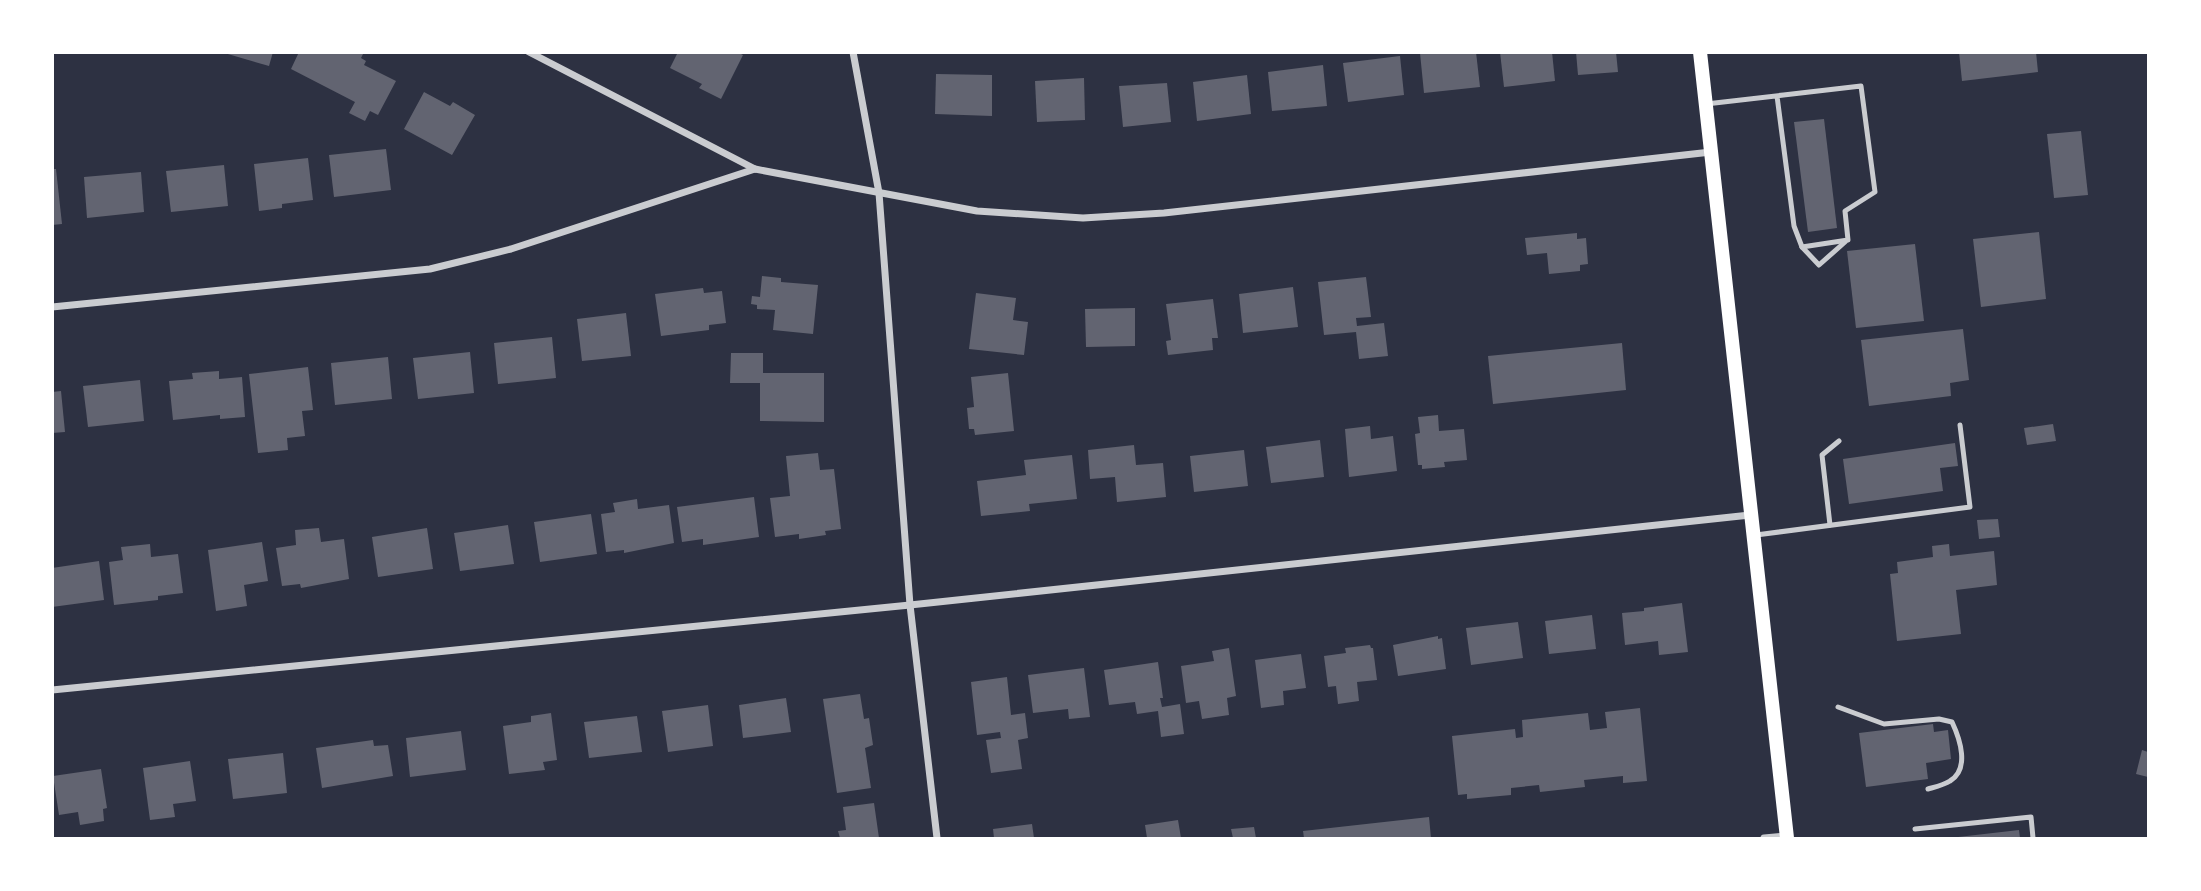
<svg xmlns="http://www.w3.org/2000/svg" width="2201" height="891" font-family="Raleway,sans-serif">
<rect width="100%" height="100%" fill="#2d3142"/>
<!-- building -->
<g fill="#626471">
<path d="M221 52H273L269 66Z"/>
<path d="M299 52H364L361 58 366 61 364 65 396 81 378 115 370 111 365 121 349 113 355 102 291 69Z"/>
<path d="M678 52H737L743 55 721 99 699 88 702 84 670 68Z"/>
<path d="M1476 52 1480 87 1424 93 1420 53Z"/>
<path d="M1500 52H1552L1555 81 1504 87Z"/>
<path d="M1576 52H1616L1618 72 1578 75Z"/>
<path d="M1959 52H2036L2038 72 1962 81Z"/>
<path d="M1400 56 1404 95 1348 102 1343 63Z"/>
<path d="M1323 65 1327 106 1272 111 1268 72Z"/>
<path d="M936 74 992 75V116L935 114Z"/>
<path d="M1247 75 1251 114 1197 121 1193 82Z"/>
<path d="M1084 78 1085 120 1037 122 1035 81Z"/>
<path d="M1167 83 1171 122 1123 127 1119 86Z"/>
<path d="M424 92 450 106 453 102 475 115 452 155 404 129Z"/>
<path d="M1824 119 1837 228 1808 232 1794 122Z"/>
<path d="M2081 131 2088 195 2054 198 2047 134Z"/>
<path d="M386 149 391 190 334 197 329 155Z"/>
<path d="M308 158 313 200 282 204V208L259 211 254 164Z"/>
<path d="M224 165 228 206 171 212 166 171Z"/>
<path d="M52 169H56L62 224 52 225Z"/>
<path d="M141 172 144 212 87 218 84 177Z"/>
<path d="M2039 232 2046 299 1981 307 1973 239Z"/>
<path d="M1577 233V239L1586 238 1588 264 1580 265V271L1549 274 1547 253 1527 255 1525 238Z"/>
<path d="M1915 244 1924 321 1856 328 1847 251Z"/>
<path d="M762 276 781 278V282L818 285 813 334 773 330 775 310 757 309V305L751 304 752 296 760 297Z"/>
<path d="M1366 277 1371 317 1356 318 1357 326 1384 323 1388 356 1359 359 1356 332 1324 335 1318 282Z"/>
<path d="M1293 287 1298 327 1243 333 1239 294Z"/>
<path d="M703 288 704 293 722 291 726 323 709 325V330L661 336 655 294Z"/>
<path d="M976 293 1016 298 1013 320 1028 322 1024 355 969 349Z"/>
<path d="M1213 299 1218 338H1212L1213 350 1168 355 1166 341 1171 340 1166 304Z"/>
<path d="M1135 308V346L1086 347 1085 309Z"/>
<path d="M626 313 631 356 582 361 577 319Z"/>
<path d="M1963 329 1969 380 1950 383 1951 396 1869 406 1861 340Z"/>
<path d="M552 337 556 378 498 384 494 343Z"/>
<path d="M1622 343 1626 390 1493 404 1488 356Z"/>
<path d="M470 352 474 393 418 399 413 358Z"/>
<path d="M731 353H763V373H824V422L760 421V383H730Z"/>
<path d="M388 357 392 399 335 405 331 363Z"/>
<path d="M308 367 313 410 302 411 305 436 287 438 288 450 258 453 249 374Z"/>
<path d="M219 371V379L242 377 245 417 220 419V415L173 420 169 381 193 379 192 373Z"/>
<path d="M1008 373 1014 431 975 435 974 429H969L967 408 974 407 971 377Z"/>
<path d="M140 380 144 421 88 427 83 386Z"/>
<path d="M61 391 65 432 52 433V392Z"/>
<path d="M1438 415 1439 431 1464 429 1467 460 1444 462 1445 467 1422 469V465H1418L1415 434 1420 433 1418 417Z"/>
<path d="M2053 424 2056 441 2027 445 2024 428Z"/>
<path d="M1370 426 1371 439 1393 436 1397 471 1349 477 1345 429Z"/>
<path d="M1320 440 1324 477 1271 483 1266 447Z"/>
<path d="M1955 443 1958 466 1940 468 1943 491 1849 504 1843 459Z"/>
<path d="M1134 445 1136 465 1163 463 1166 497 1117 502 1115 477 1090 479 1088 450Z"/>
<path d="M1244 450 1248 486 1194 492 1190 456Z"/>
<path d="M818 453 820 470 834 469 841 529 825 531 826 535 799 539V534L775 537 770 498 790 496 786 456Z"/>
<path d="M1072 455 1077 499 1029 504 1030 511 981 516 977 481 1026 475 1024 460Z"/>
<path d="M754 497 759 537 703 545V539L682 542 677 507Z"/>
<path d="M637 499 638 509 669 505 674 543 624 553V550L606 552 601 514 615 512 613 503Z"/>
<path d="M591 514 597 554 540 562 534 522Z"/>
<path d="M1998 519 2000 537 1979 539 1977 520Z"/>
<path d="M508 525 514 564 460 571 454 533Z"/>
<path d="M319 528 321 542 344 539 349 579 301 588 300 584 282 586 276 548 296 545 295 530Z"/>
<path d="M427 528 433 569 378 577 372 537Z"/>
<path d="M262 542 268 581 244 585 247 606 216 611 208 550Z"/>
<path d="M150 544 151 557 178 554 183 593 158 596V600L114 605 109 562 123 560 121 547Z"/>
<path d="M1949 544 1950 556 1994 551 1997 585 1956 590 1961 634 1897 641 1890 574 1898 573 1897 562 1933 557 1932 546Z"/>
<path d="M99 561 104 600 52 607V568Z"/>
<path d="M1682 603 1688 652 1659 655 1658 641 1625 645 1622 613 1644 611V608Z"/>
<path d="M1592 615 1596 649 1549 654 1545 621Z"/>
<path d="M1518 622 1523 658 1471 665 1466 628Z"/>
<path d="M1438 636V639L1442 638 1446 669 1398 676 1393 645Z"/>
<path d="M1370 645 1371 648H1373L1377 680 1357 682 1359 701 1338 704 1336 686 1328 687 1324 656 1346 653 1345 648Z"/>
<path d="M1229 648 1236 696 1227 698 1229 715 1202 719 1199 701 1186 703 1181 666 1214 661 1212 651Z"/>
<path d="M1301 654 1306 688 1283 691 1284 705 1261 708 1255 660Z"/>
<path d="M1158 662 1163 698H1160L1162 707 1180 704 1184 734 1161 737 1158 711 1137 714 1135 702 1109 705 1104 670Z"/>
<path d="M1084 668 1090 717 1069 719 1068 709 1033 713 1028 675Z"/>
<path d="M1007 677 1011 715 1025 713 1028 738 1018 740 1022 769 991 773 986 740 1001 738 1000 732 977 735 971 682Z"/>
<path d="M860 694 864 719 869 718 873 745 865 748 871 788 837 793 823 699Z"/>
<path d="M786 698 791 732 743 738 739 705Z"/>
<path d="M708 705 713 746 668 752 662 711Z"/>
<path d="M1640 708 1647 781 1623 783V776L1584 780 1585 787 1540 792 1539 785 1511 788V795L1467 799V794L1458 795 1452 736 1515 729 1516 738 1523 737 1522 720 1588 713 1590 730 1607 728 1605 712Z"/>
<path d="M551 713 557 760 543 762 545 770 509 774 503 726 531 722V716Z"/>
<path d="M637 716 642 752 589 758 584 722Z"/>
<path d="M1933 724 1934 732 1948 730 1951 759 1926 763 1928 779 1866 787 1859 733Z"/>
<path d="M461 731 466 770 410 777 406 738Z"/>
<path d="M373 740 374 746 388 745 393 776 322 788 316 748Z"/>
<path d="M2142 750 2148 752V777L2136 774Z"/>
<path d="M283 753 287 793 233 799 228 759Z"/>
<path d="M190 761 196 801 173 804 175 817 150 820 143 768Z"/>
<path d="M101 769 107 808 103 809 104 821 80 825 78 812 59 815 53 776Z"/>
<path d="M874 803 879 838H840L838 831 846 830 843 807Z"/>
<path d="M1429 817 1431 838H1304L1303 831Z"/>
<path d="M1178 820 1181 838H1147L1145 825Z"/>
<path d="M1032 824 1034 838H994L993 829Z"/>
<path d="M1254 827 1256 838H1233L1231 829Z"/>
<path d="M2019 830 2020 838H1958V837Z"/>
</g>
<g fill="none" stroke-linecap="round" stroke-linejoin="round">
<!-- service -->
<g stroke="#caccd0" stroke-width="5">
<path d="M1706 104C1758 98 1809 92 1861 86L1875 192 1845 211 1848 240 1802 247 1794 226 1777 96"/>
<path d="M1802 247 1819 265 1845 242"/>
<path d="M1830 525 1822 455 1839 441"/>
<path d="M1756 535 1970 507 1960 425"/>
<path d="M1838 707 1884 724 1939 719 1952 722C1960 739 1970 769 1950 781 1944 785 1935 787 1928 789"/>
<path d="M1915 829 2031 817 2033 838"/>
</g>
<!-- minor -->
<g stroke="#caccd0" stroke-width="7">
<path d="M529 52 755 169"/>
<path d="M853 52 879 193 910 605 937 838"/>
<path d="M52 307 430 269 511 249 755 169 977 211 1083 218 1164 213 1711 152"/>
<path d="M52 690 910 605 1750 515"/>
<path d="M1764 838 1787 836"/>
</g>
<!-- secondary -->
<path stroke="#fff" stroke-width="14" d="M1700 52 1787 838"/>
</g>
<!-- border -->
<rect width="2201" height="891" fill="none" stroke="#ffffff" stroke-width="108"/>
</svg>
